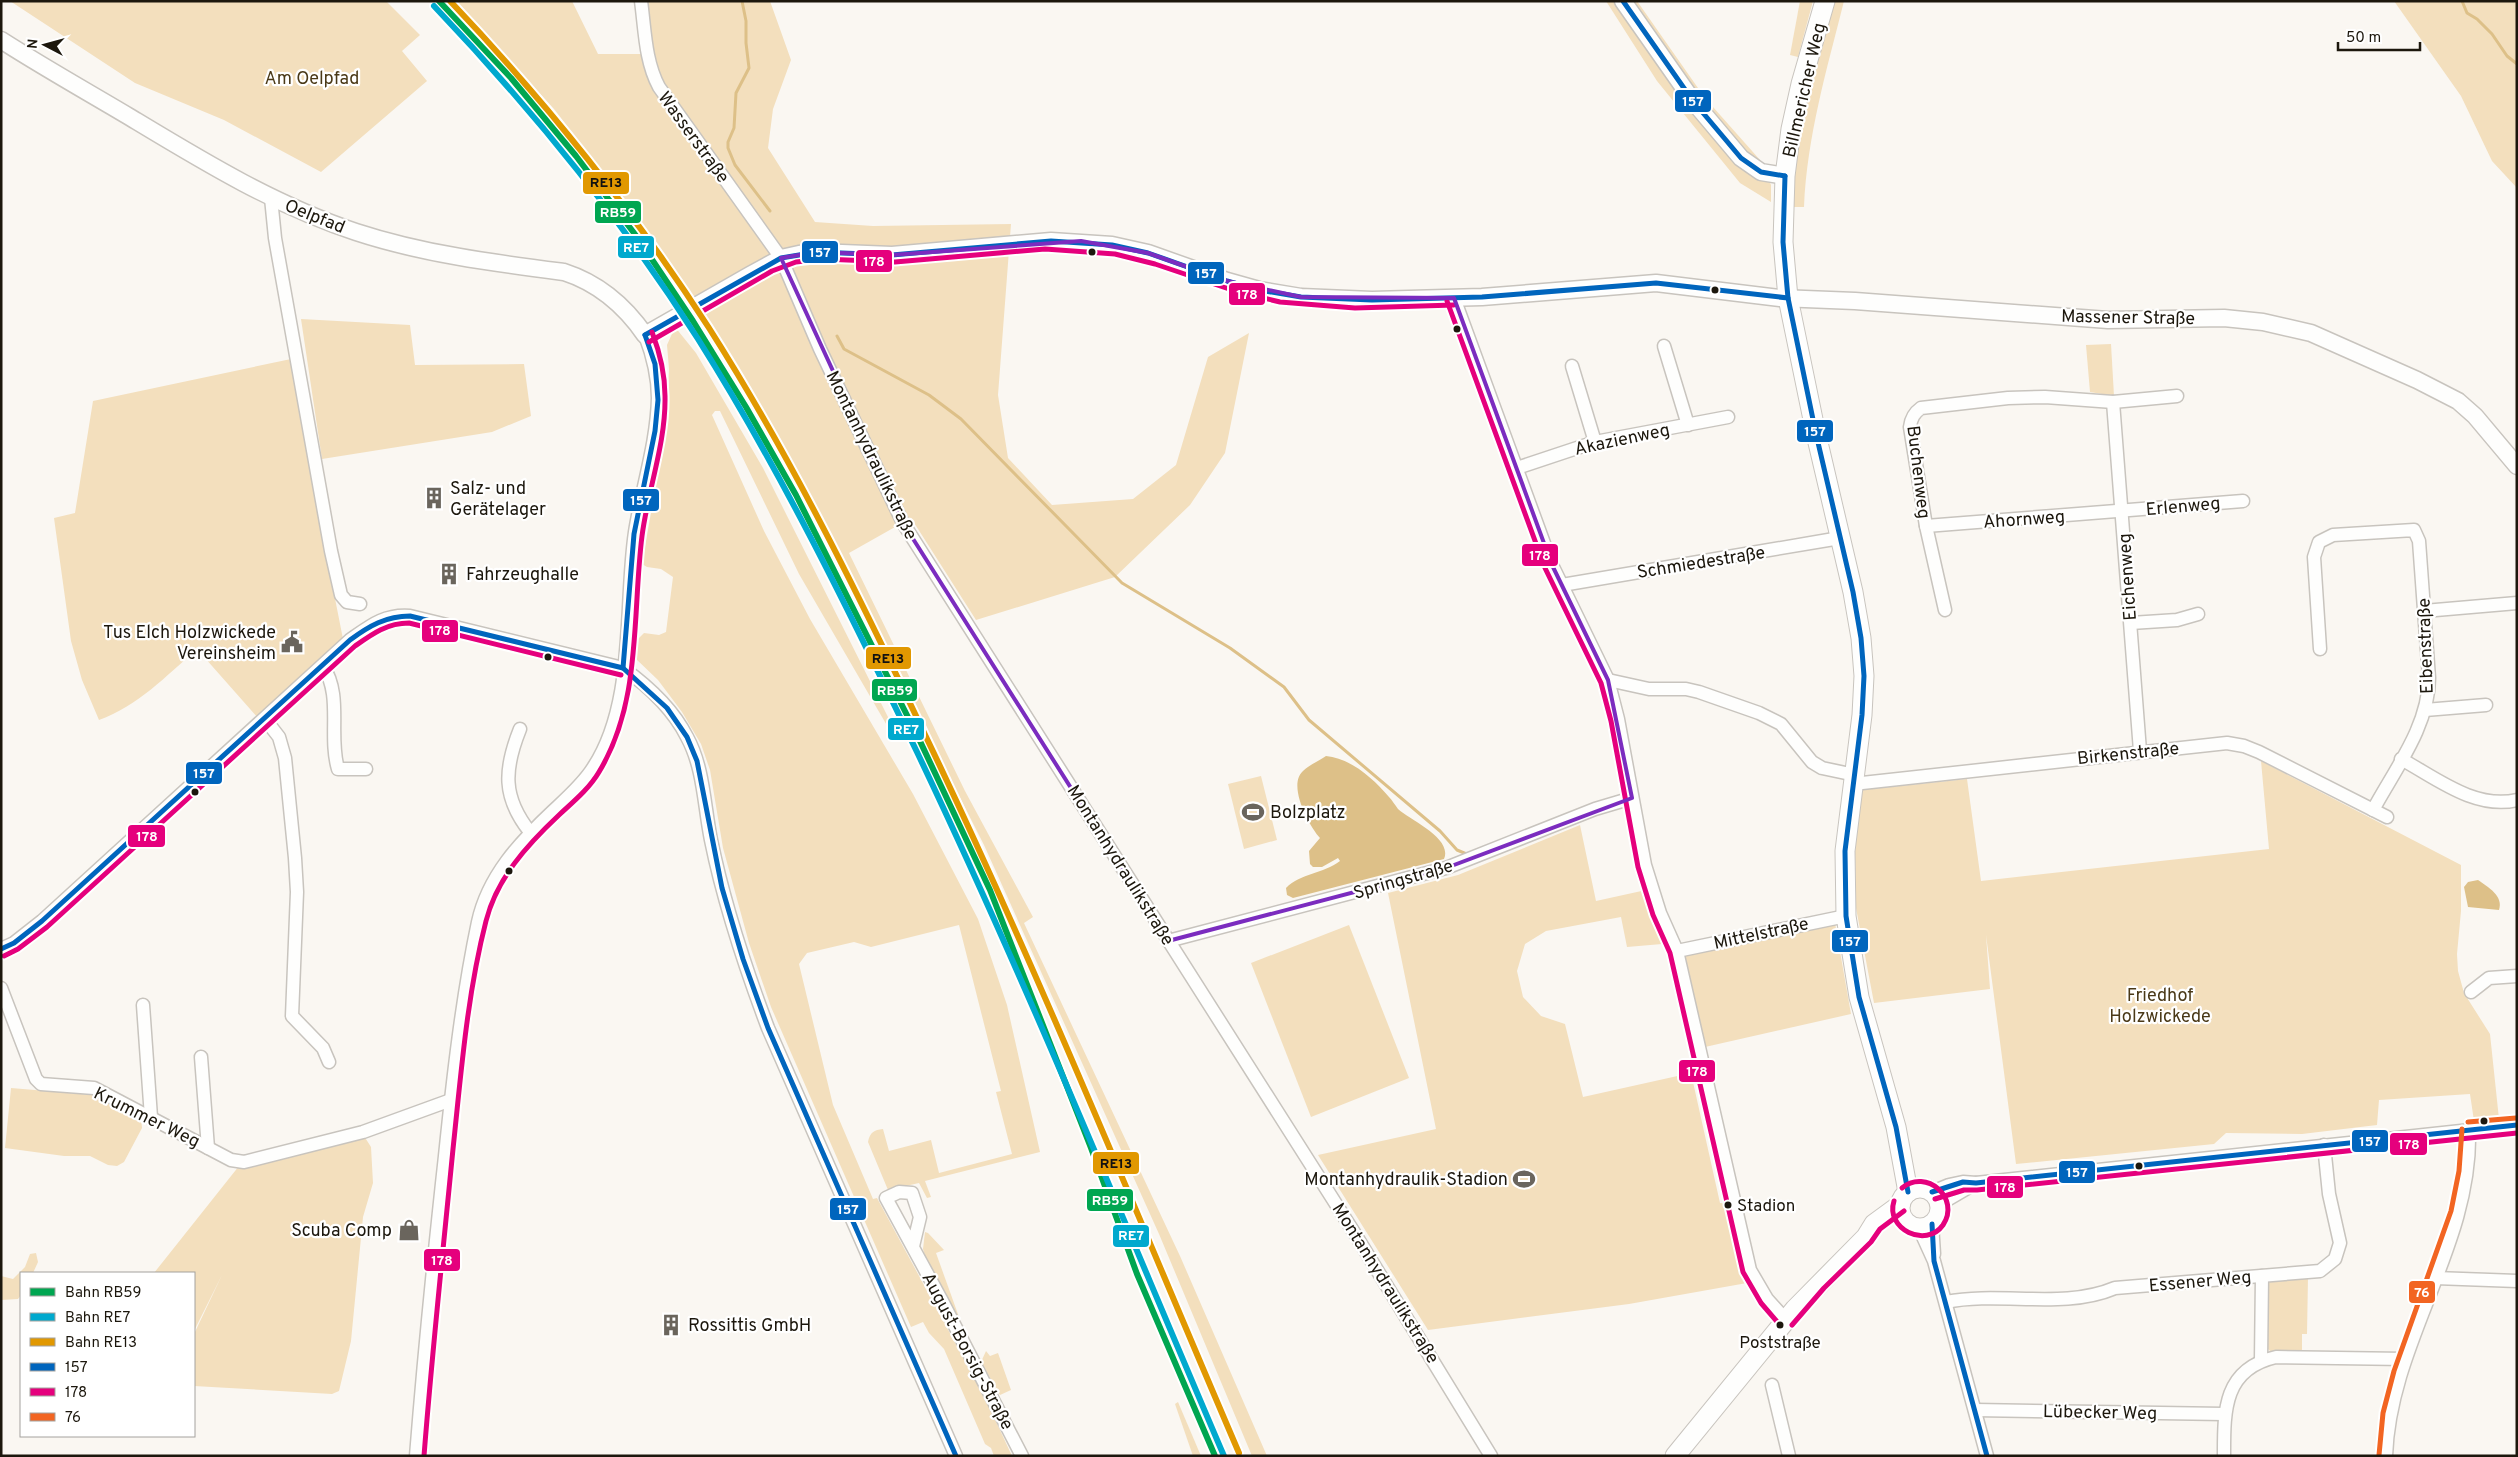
<svg xmlns="http://www.w3.org/2000/svg" width="2518" height="1457" font-family="Overpass,sans-serif">
<rect width="100%" height="100%" fill="#faf7f2"/>
<!-- green -->
<g fill="#f3dfbd">
<path d="M10 1H386L420 35 402 51 427 81 321 172 224 120 135 83Z"/>
<path d="M455 1H572L598 54H653L648 1H770L791 60 773 109 768 148 815 222 873 226 1011 224 998 395 1008 458 1052 505 1133 499 1176 465 1208 357 1249 333 1225 453 1190 505 1115 577 976 620 911 518 849 553 965 791 1033 917 1024 923 1180 1256 1267 1456H1252L1159 1234 984 845 839 559 772 435 700 313 621 196 554 109Z"/>
<path d="M1606 1H1637L1705 98 1760 160 1771 185V202L1740 183 1657 81Z"/>
<path d="M1800 1H1813L1798 57 1790 55Z"/>
<path d="M1829 1H1844C1827 69 1807 136 1804 207H1792C1795 133 1810 73 1829 1Z"/>
<path d="M2394 1H2517V188L2492 161 2461 96Z"/>
<path d="M301 319 410 325 415 365 524 364 531 416 492 432 322 459Z"/>
<path d="M675 327 696 353 763 468 893 727V731L889 729 799 574 720 411H715L712 415 764 531 810 619 913 794 978 919 1007 1005 1040 1152 925 1181 931 1197 927 1198 919 1183 888 1190 868 1142C870 1132 874 1130 883 1129L889 1151 931 1140 939 1173 1012 1154 996 1092 1001 1091 959 925 871 947 854 942 807 953 799 964 833 1105 873 1199 877 1198 986 1400 1012 1456H994L991 1448 985 1444 944 1349 929 1333 923 1322 911 1327 771 1007 749 943 723 848 710 770 701 744 682 712 658 680 635 658 636 641 644 633 659 635 666 632 673 577 661 569 647 567 642 564 667 421 669 369 667 345Z"/>
<path d="M2111 344 2114 396 2090 392 2086 345Z"/>
<path d="M291 359 311 477 343 639 257 717 197 649C166 676 138 706 99 720L82 680 71 641 54 518 75 513 93 401Z"/>
<path d="M2261 761 2461 865V911L2457 954 2458 971 2464 993 2490 1034 2499 1119 2474 1121 2470 1094 2379 1100 2377 1125 2302 1134 2226 1133 2214 1144 2016 1164 1986 935 1990 989 1874 1003 1856 908 1855 852 1861 790 1967 779 1981 881 2269 849Z"/>
<path d="M1261 776 1277 840 1244 849 1228 784Z"/>
<path d="M1580 825 1596 901 1646 890 1662 944 1627 947 1621 917 1546 931 1525 944 1517 971 1523 997 1541 1016 1565 1024 1583 1097 1691 1073 1720 1203 1729 1204 1747 1283 1629 1304 1428 1330 1318 1155 1436 1129 1388 893 1458 875Z"/>
<path d="M1835 923 1851 1014 1705 1047 1685 954Z"/>
<path d="M1349 925 1409 1078 1311 1117 1251 963Z"/>
<path d="M11 1088 94 1095 141 1118 142 1128 124 1162 117 1166 108 1165 90 1156H64L5 1148Z"/>
<path d="M364 1136 371 1147 373 1183 363 1217 351 1341 339 1391 332 1394 194 1386V1334L222 1275 194 1331V1273H154L239 1166Z"/>
<path d="M925 1232 928 1233 944 1250 936 1253 959 1317 957 1318 926 1259 923 1249Z"/>
<path d="M36 1253 38 1262 33 1273H21V1295L18 1299 1 1300V1276L13 1279 25 1267 30 1254Z"/>
<path d="M2308 1277 2307 1334H2302V1351H2270L2266 1347 2267 1285 2271 1281Z"/>
<path d="M986 1351 990 1356 998 1353 1011 1390 1000 1395 981 1362Z"/>
<path d="M1178 1402 1201 1456H1193L1175 1404Z"/>
</g>
<!-- water -->
<g fill="#ddc088">
<path d="M1326 756C1350 758 1373 778 1389 797 1392 800 1395 805 1398 809 1410 820 1453 838 1444 859L1293 898 1287 895 1286 888C1301 873 1323 874 1340 861L1338 858 1322 867H1313L1310 864 1309 851 1320 838C1309 826 1287 785 1303 771 1309 765 1319 761 1326 756Z"/>
<path d="M2478 880C2488 887 2504 896 2499 910L2468 907 2464 887 2468 882Z"/>
</g>
<g fill="none" stroke-linecap="round" stroke-linejoin="round">
<!-- stream -->
<g stroke="#ddc088" stroke-width="3">
<path d="M742 1 746 21V43L749 68 736 93 734 128 728 142V148L735 165 770 211"/>
<path d="M2462 1 2467 13 2477 19 2492 34 2507 56 2517 64"/>
<path d="M837 336 844 349 929 395 961 419 1122 583 1230 648 1284 687 1309 720 1440 831 1457 850 1469 855"/>
</g>
<!-- minor casing -->
<g stroke="#c8c4be" stroke-width="15">
<g id="minor">
<path d="M641 1C645 30 645 61 659 87L781 258 820 349 903 523 1355 1234 1491 1456"/>
<path d="M271 198 275 238 331 551 341 595 347 602 360 604"/>
<path d="M1454 298 1552 565 1608 680 1618 719 1645 865 1660 913 1677 951 1750 1270 1767 1299 1786 1320"/>
<path d="M1664 346 1688 425"/>
<path d="M1572 366 1595 442"/>
<path d="M2113 402 2140 751"/>
<path d="M1517 468 1595 442 1728 417"/>
<path d="M1926 526 2243 501"/>
<path d="M1562 585 1840 538"/>
<path d="M1945 610 1926 526 1910 427C1911 418 1914 413 1921 408L2008 398 2045 397 2113 402 2177 396"/>
<path d="M2424 611 2517 603"/>
<path d="M2131 623 2177 620 2198 614"/>
<path d="M2320 649 2314 557 2319 542 2333 535 2414 530 2419 541 2429 678C2429 726 2395 769 2373 810"/>
<path d="M323 666C343 696 328 735 338 769H366"/>
<path d="M1608 680 1649 689H1686L1699 692 1759 713 1781 724 1812 762 1822 768 1855 775"/>
<path d="M2425 710 2486 705"/>
<path d="M265 719 279 737 285 758 295 858 297 892 292 1016 323 1048 329 1062"/>
<path d="M520 729C504 769 502 797 530 832"/>
<path d="M2401 759C2436 778 2475 810 2517 800"/>
<path d="M1853 784 2227 743 2244 746 2259 752 2387 817"/>
<path d="M1168 941 1446 868 1595 809 1632 798"/>
<path d="M1 949 14 943 42 921 350 640C370 626 384 614 410 616L623 668C648 686 673 709 687 737 704 768 704 806 711 840 724 904 745 967 768 1028L956 1456"/>
<path d="M1677 951 1846 916"/>
<path d="M1 988 36 1079 41 1084 94 1088 231 1160 244 1162 363 1132 451 1100"/>
<path d="M2471 992 2489 978 2517 976"/>
<path d="M143 1005 151 1117"/>
<path d="M201 1057 208 1148"/>
<path d="M1932 1192 1949 1185 1963 1182 1976 1183 2517 1125"/>
<path d="M1940 1204 1976 1183"/>
<path d="M1932 1224 1934 1254"/>
<path d="M1919 1228 1934 1261 1987 1456"/>
<path d="M913 1246 920 1217 912 1193 899 1192 886 1198 941 1299 1022 1456"/>
<path d="M2435 1278 2517 1281"/>
<path d="M1946 1302C2001 1291 2063 1310 2115 1288L2320 1271 2335 1259 2340 1243 2329 1194 2324 1145"/>
<path d="M2261 1360 2262 1276"/>
<path d="M1772 1385 1789 1456"/>
<path d="M1975 1410 2224 1414"/>
<path d="M416 1456C424 1356 434 1256 445 1156 453 1078 462 998 478 922 488 876 520 842 553 811 567 798 583 784 593 768 636 703 624 606 635 532 642 487 657 443 658 398 658 375 653 356 645 335"/>
<path d="M2224 1456C2224 1411 2223 1369 2276 1357L2405 1359"/>
<path d="M2386 1456C2390 1341 2473 1245 2469 1129"/>
</g>
</g>
<!-- tertiary casing -->
<g stroke="#c8c4be" stroke-width="19">
<g id="tertiary">
<path d="M1623 1 1693 101 1741 158 1761 172 1785 176"/>
<path d="M1 40C43 67 86 91 128 116 201 160 274 205 356 232 423 254 494 263 564 272 598 283 625 306 645 335L750 275 781 258 799 254 817 252 892 255 1051 241 1112 245 1148 253 1227 281 1259 290 1301 297 1372 300 1482 297 1656 283 1780 298 1855 301 2108 320 2224 318 2263 322 2311 333 2417 380 2458 401 2475 416 2517 466"/>
</g>
</g>
<!-- secondary casing -->
<g stroke="#c8c4be" stroke-width="21">
<g id="secondary">
<path d="M1825 1 1801 84 1791 129 1785 176 1783 242 1788 298 1816 434 1853 592 1861 638 1864 676 1862 715 1845 851 1846 916 1859 997 1896 1127 1908 1192"/>
<circle cx="1920" cy="1208" r="20"/>
<path d="M1675 1456 1795 1309 1866 1237 1874 1224 1900 1205"/>
</g>
</g>
<!-- minor -->
<use href="#minor" stroke="#fefefd" stroke-width="12"/>
<!-- tertiary -->
<use href="#tertiary" stroke="#fefefd" stroke-width="16"/>
<!-- secondary -->
<use href="#secondary" stroke="#fefefd" stroke-width="19"/>
<!-- bus-1 casing -->
<g stroke="#fff" stroke-width="9">
<g id="bus-1">
<path d="M1623 1 1693 101 1741 158 1761 172 1785 176"/>
<path d="M1785 176 1783 242 1788 298 1816 434 1853 592 1861 638 1864 676 1862 715 1845 851 1846 916 1859 997 1896 1127 1908 1192"/>
<path d="M645 335 781 258 817 252 892 255 1051 241 1112 245 1148 253 1227 281 1259 290 1301 297 1372 300 1482 297 1656 283 1788 298"/>
<path d="M623 668 634 534 655 431 658 400 655 364 645 335"/>
<path d="M1 949 14 943 42 921 350 640C369 626 386 616 410 616L623 668 667 708 687 737 697 761 722 888 743 959 768 1028 956 1456"/>
<path d="M1932 1192 1963 1182 1976 1183 2517 1125"/>
<path d="M1932 1224 1934 1261 1987 1456"/>
</g>
</g>
<!-- bus-2 casing -->
<g stroke="#fff" stroke-width="9">
<g id="bus-2">
<path d="M1447 301 1545 568 1601 683 1611 721 1638 867 1653 915 1670 953 1743 1272 1761 1303 1780 1325"/>
<path d="M649 342 772 271 796 262 823 259 895 262 1045 249 1115 254 1155 264 1235 291 1280 302 1355 308 1454 305"/>
<path d="M4 956 18 949 47 927 355 646C372 634 387 623 409 623L621 675"/>
<path d="M1935 1199 1964 1190H1977L2517 1133"/>
<path d="M1894 1201C1885 1229 1926 1249 1943 1225 1961 1198 1926 1168 1902 1188"/>
<path d="M1792 1325 1824 1288 1871 1242 1880 1229 1904 1211"/>
<path d="M424 1456C432 1353 443 1251 453 1149 461 1074 467 995 486 921 497 878 527 845 559 815 573 802 589 789 599 772 642 701 632 615 642 536 648 489 666 443 665 396 665 374 660 353 652 332"/>
</g>
</g>
<!-- bus-3 casing -->
<g stroke="#fff" stroke-width="9">
<g id="bus-3">
<path d="M2468 1122 2516 1118"/>
<path d="M2379 1455 2383 1413 2394 1371 2451 1211 2459 1171 2462 1129"/>
</g>
</g>
<!-- bus-1 -->
<use href="#bus-1" stroke="#0065bd" stroke-width="5"/>
<!-- bus-2 -->
<use href="#bus-2" stroke="#e5007d" stroke-width="5"/>
<!-- bus-3 -->
<use href="#bus-3" stroke="#f26522" stroke-width="5"/>
<!-- rail-1 casing -->
<g stroke="#fff" stroke-width="10">
<path id="rail-1" d="M439 1 511 78 576 156 637 237 693 321 746 407 796 495 919 739 990 890 1091 1148 1137 1274 1215 1456"/>
</g>
<!-- rail-2 casing -->
<g stroke="#fff" stroke-width="10">
<path id="rail-2" d="M434 6C532 109 622 219 698 339 781 471 849 611 917 752 1027 983 1123 1220 1224 1456"/>
</g>
<!-- rail-3 casing -->
<g stroke="#fff" stroke-width="10">
<path id="rail-3" d="M450 1C546 102 633 210 709 328 793 460 861 600 928 741 1040 975 1137 1215 1239 1453"/>
</g>
<!-- rail-1 -->
<use href="#rail-1" stroke="#00a651" stroke-width="6"/>
<!-- rail-2 -->
<use href="#rail-2" stroke="#00a9ce" stroke-width="6"/>
<!-- rail-3 -->
<use href="#rail-3" stroke="#e19801" stroke-width="6"/>
</g>
<!-- marked area -->
<path fill="none" stroke="#7b2cbf" stroke-width="4" stroke-linejoin="round" d="M1081 241 1148 253 1227 281 1301 297 1454 298 1552 565 1608 680 1632 798 1446 868 1168 941 903 523 781 258 817 252 892 255Z"/>
<!-- icons -->
<defs>
<g id="building-bare" transform="scale(1.725)"><path d="M-4-6H4V6H1V3H-1V6H-4ZM-2.5-4.3h1.7v1.8h-1.7ZM.8-4.3h1.7v1.8H.8ZM-2.5-1h1.7V.8h-1.7ZM.8-1h1.7V.8H.8Z" fill="#6a655d" stroke="#fff" stroke-width="2.5" paint-order="stroke"/></g>
<g id="civic-bare" transform="scale(1.725)"><path d="M-.6-6.5H3V-4.5H.6V-3L4-1V1h2V6H-6V1h2V-1L-.6-3ZM-1.2 2.5V6h2.4V2.5Z" fill="#6a655d" stroke="#fff" stroke-width="2.5" paint-order="stroke"/></g>
<g id="stadium-bare" transform="scale(1.725)"><path d="M0-5a6.5 5 0 1 0 0 10a6.5 5 0 1 0 0-10ZM-3.5-1.8h7v3.6h-7Z" fill="#6a655d" stroke="#fff" stroke-width="2.5" paint-order="stroke"/></g>
<g id="shop-bare" transform="scale(1.725)"><path d="M-5-2.5h2.3a2.7 3.5 0 0 1 5.4 0H5L5.5 6h-11ZM-1.5-2.5h3a1.5 2.3 0 0 0-3 0Z" fill="#6a655d" stroke="#fff" stroke-width="2.5" paint-order="stroke"/></g>
</defs>
<g fill-rule="evenodd">
<use href="#building-bare" x="434" y="498"/>
<use href="#building-bare" x="449" y="574"/>
<use href="#civic-bare" x="292" y="642"/>
<use href="#stadium-bare" x="1253" y="812"/>
<use href="#stadium-bare" x="1524" y="1179"/>
<use href="#shop-bare" x="409" y="1230"/>
<use href="#building-bare" x="671" y="1325"/>
</g>
<!-- markers -->
<g fill="#1c170d" stroke="#fff" stroke-width="2">
<circle cx="1092" cy="252" r="4.5"/>
<circle cx="1715" cy="290" r="4.5"/>
<circle cx="1457" cy="329" r="4.5"/>
<circle cx="548" cy="657" r="4.5"/>
<circle cx="195" cy="792" r="4.5"/>
<circle cx="509" cy="871" r="4.5"/>
<circle cx="2484" cy="1121" r="4.5"/>
<circle cx="2139" cy="1166" r="4.5"/>
<circle cx="1728" cy="1205" r="4.5"/>
<circle cx="1780" cy="1325" r="4.5"/>
</g>
<g text-anchor="middle" stroke-width="4.5" stroke-linejoin="round" paint-order="stroke">
<!-- bus labels -->
<g font-size="17" fill="#1c170d" stroke="#fff" text-anchor="start">
<text x="1737" y="1211">Stadion</text>
<text x="1780" y="1348" text-anchor="middle">Poststraße</text>
</g>
<!-- park labels -->
<g font-size="18" fill="#4a3917" stroke="#fff">
<text x="312" y="84">Am Oelpfad</text>
<text x="2160" y="1001">Friedhof<tspan x="2160" dy="21">Holzwickede</tspan></text>
</g>
<!-- street labels -->
<g font-size="18" fill="#1c170d" stroke="#fff">
<text transform="translate(1804 90) rotate(-77)" y="6">Billmericher Weg</text>
<text transform="translate(694 137) rotate(54)" y="6">Wasserstraße</text>
<text transform="translate(315 216) rotate(22)" y="6">Oelpfad</text>
<text transform="translate(2128 317) rotate(1)" y="6">Massener Straße</text>
<text transform="translate(1622 439) rotate(-12)" y="6">Akazienweg</text>
<text transform="translate(872 455) rotate(64)" y="6">Montanhydraulikstraße</text>
<text transform="translate(1919 472) rotate(83)" y="6">Buchenweg</text>
<text transform="translate(2183 506) rotate(-5)" y="6">Erlenweg</text>
<text transform="translate(2024 519) rotate(-4)" y="6">Ahornweg</text>
<text transform="translate(1701 562) rotate(-9)" y="6">Schmiedestraße</text>
<text transform="translate(2127 577) rotate(-94)" y="6">Eichenweg</text>
<text transform="translate(2425 646) rotate(-92)" y="6">Eibenstraße</text>
<text transform="translate(2128 753) rotate(-6)" y="6">Birkenstraße</text>
<text transform="translate(1121 865) rotate(58)" y="6">Montanhydraulikstraße</text>
<text transform="translate(1403 879) rotate(-16)" y="6">Springstraße</text>
<text transform="translate(1761 933) rotate(-12)" y="6">Mittelstraße</text>
<text transform="translate(147 1117) rotate(26)" y="6">Krummer Weg</text>
<text transform="translate(2200 1281) rotate(-5)" y="6">Essener Weg</text>
<text transform="translate(1386 1283) rotate(58)" y="6">Montanhydraulikstraße</text>
<text transform="translate(968 1351) rotate(62)" y="6">August-Borsig-Straße</text>
<text transform="translate(2100 1412) rotate(1)" y="6">Lübecker Weg</text>
</g>
<!-- poi labels -->
<g font-size="18" fill="#1c170d" stroke="#fff" text-anchor="start">
<text x="450" y="494">Salz- und<tspan x="450" dy="21">Gerätelager</tspan></text>
<text x="466" y="580">Fahrzeughalle</text>
<text x="276" y="638" text-anchor="end">Tus Elch Holzwickede<tspan x="276" dy="21">Vereinsheim</tspan></text>
<text x="1270" y="818">Bolzplatz</text>
<text x="1508" y="1185" text-anchor="end">Montanhydraulik-Stadion</text>
<text x="392" y="1236" text-anchor="end">Scuba Comp</text>
<text x="688" y="1331">Rossittis GmbH</text>
</g>
</g>
<g stroke="#fff" stroke-width="2">
<rect x="1674" y="89" width="38" height="24" rx="5" fill="#0065bd"/>
<rect x="582" y="171" width="48" height="24" rx="5" fill="#e19801"/>
<rect x="594" y="200" width="48" height="24" rx="5" fill="#00a651"/>
<rect x="617" y="235" width="38" height="24" rx="5" fill="#00a9ce"/>
<rect x="801" y="240" width="38" height="24" rx="5" fill="#0065bd"/>
<rect x="855" y="249" width="38" height="24" rx="5" fill="#e5007d"/>
<rect x="1187" y="261" width="38" height="24" rx="5" fill="#0065bd"/>
<rect x="1228" y="282" width="38" height="24" rx="5" fill="#e5007d"/>
<rect x="1796" y="419" width="38" height="24" rx="5" fill="#0065bd"/>
<rect x="622" y="488" width="38" height="24" rx="5" fill="#0065bd"/>
<rect x="1521" y="543" width="38" height="24" rx="5" fill="#e5007d"/>
<rect x="421" y="619" width="38" height="24" rx="5" fill="#e5007d"/>
<rect x="865" y="646" width="47" height="24" rx="5" fill="#e19801"/>
<rect x="871" y="678" width="47" height="24" rx="5" fill="#00a651"/>
<rect x="887" y="717" width="38" height="24" rx="5" fill="#00a9ce"/>
<rect x="185" y="761" width="38" height="24" rx="5" fill="#0065bd"/>
<rect x="127" y="824" width="39" height="24" rx="5" fill="#e5007d"/>
<rect x="1831" y="929" width="38" height="24" rx="5" fill="#0065bd"/>
<rect x="1678" y="1059" width="38" height="24" rx="5" fill="#e5007d"/>
<rect x="2351" y="1129" width="38" height="24" rx="5" fill="#0065bd"/>
<rect x="2389" y="1132" width="39" height="24" rx="5" fill="#e5007d"/>
<rect x="1092" y="1151" width="48" height="24" rx="5" fill="#e19801"/>
<rect x="2058" y="1160" width="38" height="24" rx="5" fill="#0065bd"/>
<rect x="1986" y="1175" width="38" height="24" rx="5" fill="#e5007d"/>
<rect x="1086" y="1188" width="48" height="24" rx="5" fill="#00a651"/>
<rect x="829" y="1197" width="38" height="24" rx="5" fill="#0065bd"/>
<rect x="1112" y="1224" width="38" height="24" rx="5" fill="#00a9ce"/>
<rect x="423" y="1248" width="38" height="24" rx="5" fill="#e5007d"/>
<rect x="2408" y="1280" width="28" height="24" rx="5" fill="#f26522"/>
</g>
<g font-size="14" text-anchor="middle" font-weight="bold" fill="#fff">
<text x="1693" y="106">157</text>
<text x="618" y="217">RB59</text>
<text x="636" y="252">RE7</text>
<text x="820" y="257">157</text>
<text x="874" y="266">178</text>
<text x="1206" y="278">157</text>
<text x="1247" y="299">178</text>
<text x="1815" y="436">157</text>
<text x="641" y="505">157</text>
<text x="1540" y="560">178</text>
<text x="440" y="635">178</text>
<text x="895" y="695">RB59</text>
<text x="906" y="734">RE7</text>
<text x="204" y="778">157</text>
<text x="147" y="841">178</text>
<text x="1850" y="946">157</text>
<text x="1697" y="1076">178</text>
<text x="2370" y="1146">157</text>
<text x="2409" y="1149">178</text>
<text x="2077" y="1177">157</text>
<text x="2005" y="1192">178</text>
<text x="1110" y="1205">RB59</text>
<text x="848" y="1214">157</text>
<text x="1131" y="1240">RE7</text>
<text x="442" y="1265">178</text>
<text x="2422" y="1297">76</text>
</g>
<g font-size="14" text-anchor="middle" font-weight="bold" fill="#111">
<text x="606" y="187">RE13</text>
<text x="888" y="663">RE13</text>
<text x="1116" y="1168">RE13</text>
</g>
<!-- border -->
<rect width="2518" height="1457" fill="none" stroke="#1c170d" stroke-width="5"/>
<!-- legend -->
<rect x="20" y="1272" width="175" height="165" fill="#ffffff" stroke="#a4a29e"/>
<rect x="30" y="1288" width="25" height="8" fill="#00a651" stroke="#a4a29e"/>
<text x="65" y="1297" font-size="15" fill="#1c170d">Bahn RB59</text>
<rect x="30" y="1313" width="25" height="8" fill="#00a9ce" stroke="#a4a29e"/>
<text x="65" y="1322" font-size="15" fill="#1c170d">Bahn RE7</text>
<rect x="30" y="1338" width="25" height="8" fill="#e19801" stroke="#a4a29e"/>
<text x="65" y="1347" font-size="15" fill="#1c170d">Bahn RE13</text>
<rect x="30" y="1363" width="25" height="8" fill="#0065bd" stroke="#a4a29e"/>
<text x="65" y="1372" font-size="15" fill="#1c170d">157</text>
<rect x="30" y="1388" width="25" height="8" fill="#e5007d" stroke="#a4a29e"/>
<text x="65" y="1397" font-size="15" fill="#1c170d">178</text>
<rect x="30" y="1413" width="25" height="8" fill="#f26522" stroke="#a4a29e"/>
<text x="65" y="1422" font-size="15" fill="#1c170d">76</text>
<!-- north arrow -->
<g transform="translate(45 45) rotate(276)" stroke="#ffffff" stroke-width="4" paint-order="stroke">
<path d="M0-4L9 19L0 12L-9 19Z" fill="#1c170d"/>
<text y="-8" font-size="14" font-weight="bold" text-anchor="middle" fill="#1c170d">N</text>
</g>
<!-- scale -->
<path d="M2338 42v8h82v-8" fill="none" stroke="#1c170d" stroke-width="2.5"/>
<text x="2346" y="42" font-size="15" fill="#1c170d" stroke="#ffffff" stroke-width="4" paint-order="stroke">50 m</text>
</svg>
